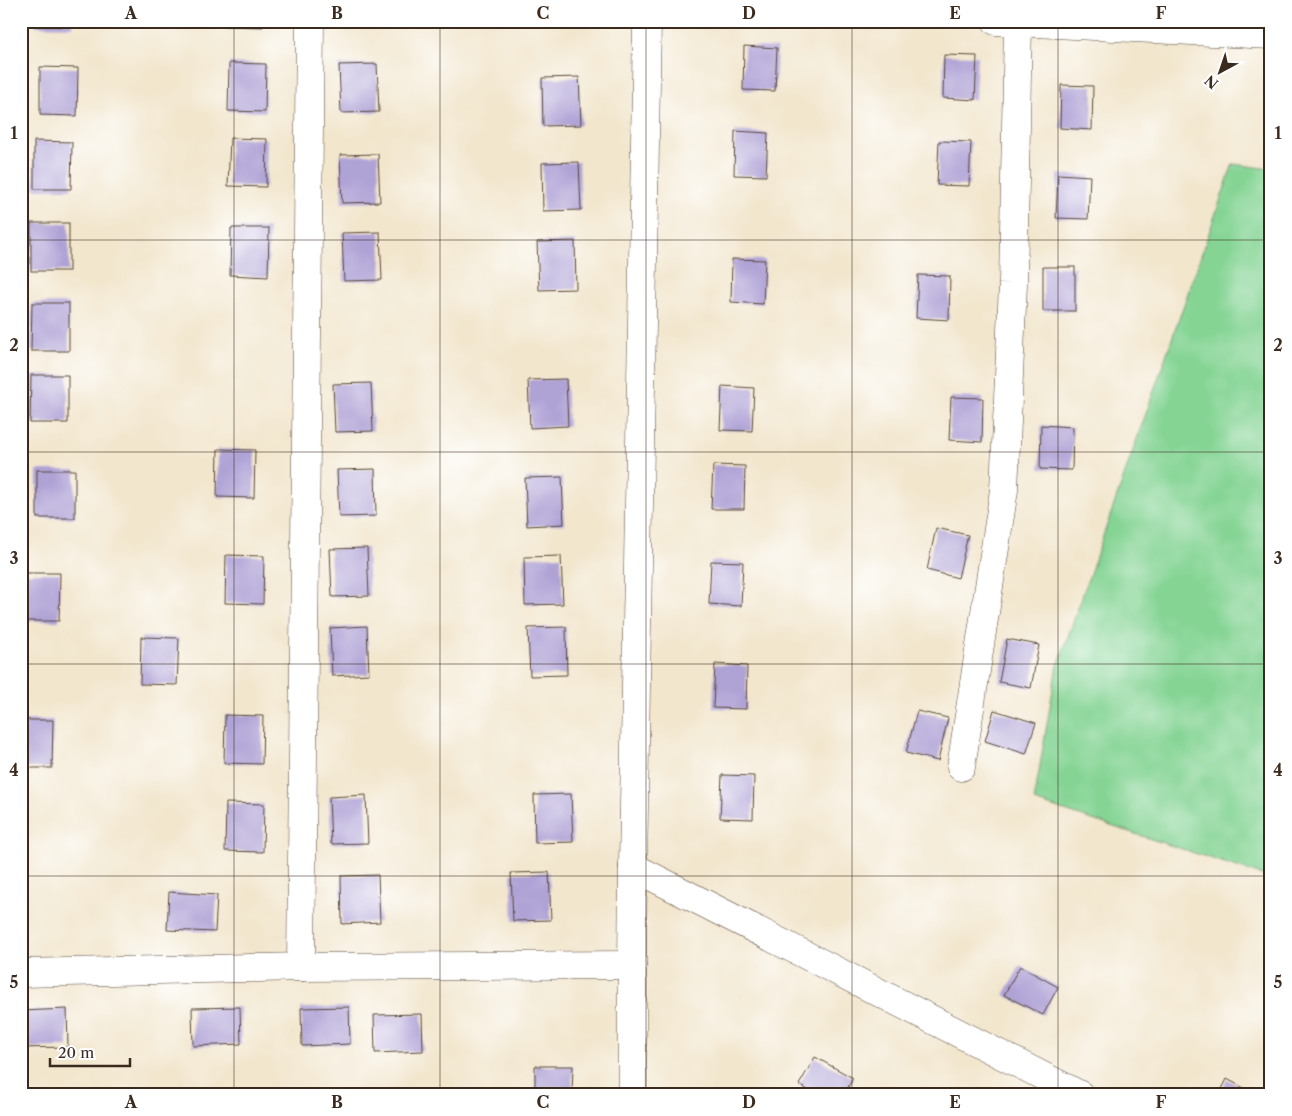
<svg xmlns="http://www.w3.org/2000/svg" width="1292" height="1116" font-family="'Libre Caslon Text',serif">
<rect width="100%" height="100%" fill="#fff"/>
<filter id="ink" filterUnits="userSpaceOnUse"><feTurbulence type="fractalNoise" baseFrequency=".02" numOctaves="2"/><feDisplacementMap in="SourceGraphic" scale="10" xChannelSelector="R" yChannelSelector="G"/><feConvolveMatrix kernelMatrix="1 2 1 2 8 2 1 2 1" color-interpolation-filters="sRGB"/></filter>
<filter id="wash" filterUnits="userSpaceOnUse"><feTurbulence type="fractalNoise" baseFrequency=".0096" numOctaves="4" result="noise"/><feDisplacementMap in="SourceGraphic" scale="20" xChannelSelector="R" yChannelSelector="G"/><feGaussianBlur stdDeviation="1.12" result="paint"/><feColorMatrix in="noise" values="0 0 0 0 0 0 0 0 0 0 0 0 0 0 0 0 0 1.4 0 .05"/><feComposite in="paint" operator="in"/></filter>
<g filter="url(#wash)">
<rect width="100%" height="100%" fill="#f2e6cd"/>
<!-- green -->
<path fill="#85d494" stroke="#607f59" d="M1233 164 1271 169V878L1034 801 1056 671Z"/>
<g id="blocks">
<!-- building -->
<g fill="#afa2d5">
<path d="M36 21H73V27L35 26Z"/>
<path d="M225 21H263V27L225 26Z"/>
<path d="M744 46 777 48 775 91 743 90Z"/>
<path d="M944 55 977 56 975 100 943 98Z"/>
<path d="M229 63 266 64 265 112 228 111Z"/>
<path d="M377 64 379 112 341 113 339 65Z"/>
<path d="M40 67 78 68 77 116 40 115Z"/>
<path d="M579 77 581 125 543 126 542 78Z"/>
<path d="M1061 85 1093 86 1092 130 1060 128Z"/>
<path d="M735 131 768 133 766 176 734 175Z"/>
<path d="M230 138 267 139 266 187 228 186Z"/>
<path d="M34 141 72 142 71 189H34Z"/>
<path d="M939 141 971 142 969 186 937 185Z"/>
<path d="M378 154 380 202 342 203 340 155Z"/>
<path d="M579 162 581 210 543 211 542 163Z"/>
<path d="M1058 174 1090 176 1088 219 1056 218Z"/>
<rect x="31" y="223" width="38" height="48"/>
<path d="M231 228H269L268 277 230 275Z"/>
<path d="M380 232 382 280 344 281 342 233Z"/>
<path d="M575 241 576 289 539 290 537 242Z"/>
<path d="M732 259 765 260 763 304 731 302Z"/>
<rect x="1043" y="267" width="32" height="44"/>
<path d="M918 275 950 276 949 320 916 318Z"/>
<path d="M32 303H69V351H31Z"/>
<path d="M31 375H68V423H30Z"/>
<path d="M566 379 568 426 530 428 528 380Z"/>
<path d="M371 383 373 431 335 432 333 384Z"/>
<path d="M722 386 754 388 752 431 720 430Z"/>
<path d="M951 397 983 398 982 442 949 440Z"/>
<path d="M1041 425 1073 427 1072 470 1040 469Z"/>
<path d="M218 449 255 450 254 498 217 497Z"/>
<path d="M713 465 745 466 744 509H711Z"/>
<path d="M375 469 376 516 339 517 337 470Z"/>
<rect x="37" y="470" width="38" height="48"/>
<path d="M562 477 564 524 527 526 525 478Z"/>
<path d="M936 528 968 535 958 578 927 570Z"/>
<path d="M367 548 369 596 332 597 330 549Z"/>
<path d="M226 555 264 556 263 604 225 603Z"/>
<path d="M561 556 563 604 525 605 524 557Z"/>
<path d="M711 561 743 562 741 606 709 604Z"/>
<path d="M22 573H60L59 621H22Z"/>
<path d="M367 626 369 674 332 676 330 628Z"/>
<path d="M566 627 567 675 530 676 528 628Z"/>
<path d="M141 637 179 638 177 685 140 684Z"/>
<path d="M1007 639 1039 645 1031 688 999 682Z"/>
<path d="M715 664 747 666 746 709 713 708Z"/>
<path d="M994 710 1036 723 1026 754 985 741Z"/>
<path d="M917 711 948 718 938 761 906 753Z"/>
<path d="M225 715 263 716 262 764 224 763Z"/>
<path d="M21 720H53L52 768H21Z"/>
<path d="M722 775 754 776 753 819 720 818Z"/>
<path d="M571 794 573 842 535 843 534 795Z"/>
<path d="M366 795 368 843 331 844 329 797Z"/>
<path d="M226 803 264 804 263 852 225 851Z"/>
<path d="M549 872 551 920 513 921 511 873Z"/>
<path d="M378 875 380 922 342 924 341 876Z"/>
<path d="M169 892 217 895 215 932 167 930Z"/>
<path d="M1020 966 1058 987 1043 1015 1004 995Z"/>
<path d="M240 1007 241 1044 193 1046 192 1008Z"/>
<path d="M349 1007 350 1044 302 1046 301 1008Z"/>
<path d="M67 1009 68 1047 21 1048V1011Z"/>
<path d="M422 1014 423 1051 375 1053 374 1015Z"/>
<path d="M815 1057 853 1078 844 1095H817L799 1085Z"/>
<path d="M535 1066H573L572 1095H535Z"/>
<path d="M1227 1079 1257 1095H1219Z"/>
</g>
</g>
</g>
<g filter="url(#ink)">
<use href="#blocks" fill-opacity="0" stroke="#564638" stroke-width="1"/>
<g fill="none" stroke-linecap="round" stroke-linejoin="round">
<!-- minor casing -->
<g stroke="#564638" stroke-width="29">
<g id="minor">
<path d="M996 21 1271 35"/>
<path d="M961 767 1004 490 1013 284 1018 22"/>
<path d="M633 867 1080 1095"/>
<path d="M301 967 310 21"/>
<path d="M21 973 301 967 632 965"/>
<path d="M632 1095V965L633 867 647 21"/>
</g>
</g>
<!-- minor -->
<use href="#minor" stroke="#fff" stroke-width="28"/>
</g>
</g>
<!-- grid -->
<path fill="none" stroke="#3b2a1e" stroke-width="1" stroke-opacity="0.55" d="M234 21V1095M440 21V1095M646 21V1095M852 21V1095M1058 21V1095M21 240H1271M21 452H1271M21 664H1271M21 876H1271"/>
<!-- margin -->
<rect width="1292" height="1116" fill="none" stroke="#fff" stroke-width="55"/>
<!-- north arrow -->
<g transform="translate(1220 72) rotate(220)" stroke="#ffffff" stroke-width="4" paint-order="stroke">
<path d="M0-4L9 19L0 12L-9 19Z" fill="#3b2a1e"/>
<text y="-8" font-size="14" font-weight="bold" text-anchor="middle" fill="#3b2a1e">N</text>
</g>
<!-- scale -->
<path d="M50 1058v8h80v-8" fill="none" stroke="#3b2a1e" stroke-width="2.5"/>
<text x="58" y="1058" font-size="15" fill="#3b2a1e" stroke="#ffffff" stroke-width="4" paint-order="stroke">20 m</text>
<rect x="28" y="28" width="1236" height="1060" fill="none" stroke="#3b2a1e" stroke-width="2"/>
<g font-size="16" text-anchor="middle" font-weight="bold" fill="#3b2a1e">
<text x="131" y="19">A</text>
<text x="337" y="19">B</text>
<text x="543" y="19">C</text>
<text x="749" y="19">D</text>
<text x="955" y="19">E</text>
<text x="1161" y="19">F</text>
<text x="14" y="139">1</text>
<text x="1278" y="139">1</text>
<text x="14" y="351">2</text>
<text x="1278" y="351">2</text>
<text x="14" y="564">3</text>
<text x="1278" y="564">3</text>
<text x="14" y="776">4</text>
<text x="1278" y="776">4</text>
<text x="14" y="988">5</text>
<text x="1278" y="988">5</text>
<text x="131" y="1108">A</text>
<text x="337" y="1108">B</text>
<text x="543" y="1108">C</text>
<text x="749" y="1108">D</text>
<text x="955" y="1108">E</text>
<text x="1161" y="1108">F</text>
</g>
</svg>
